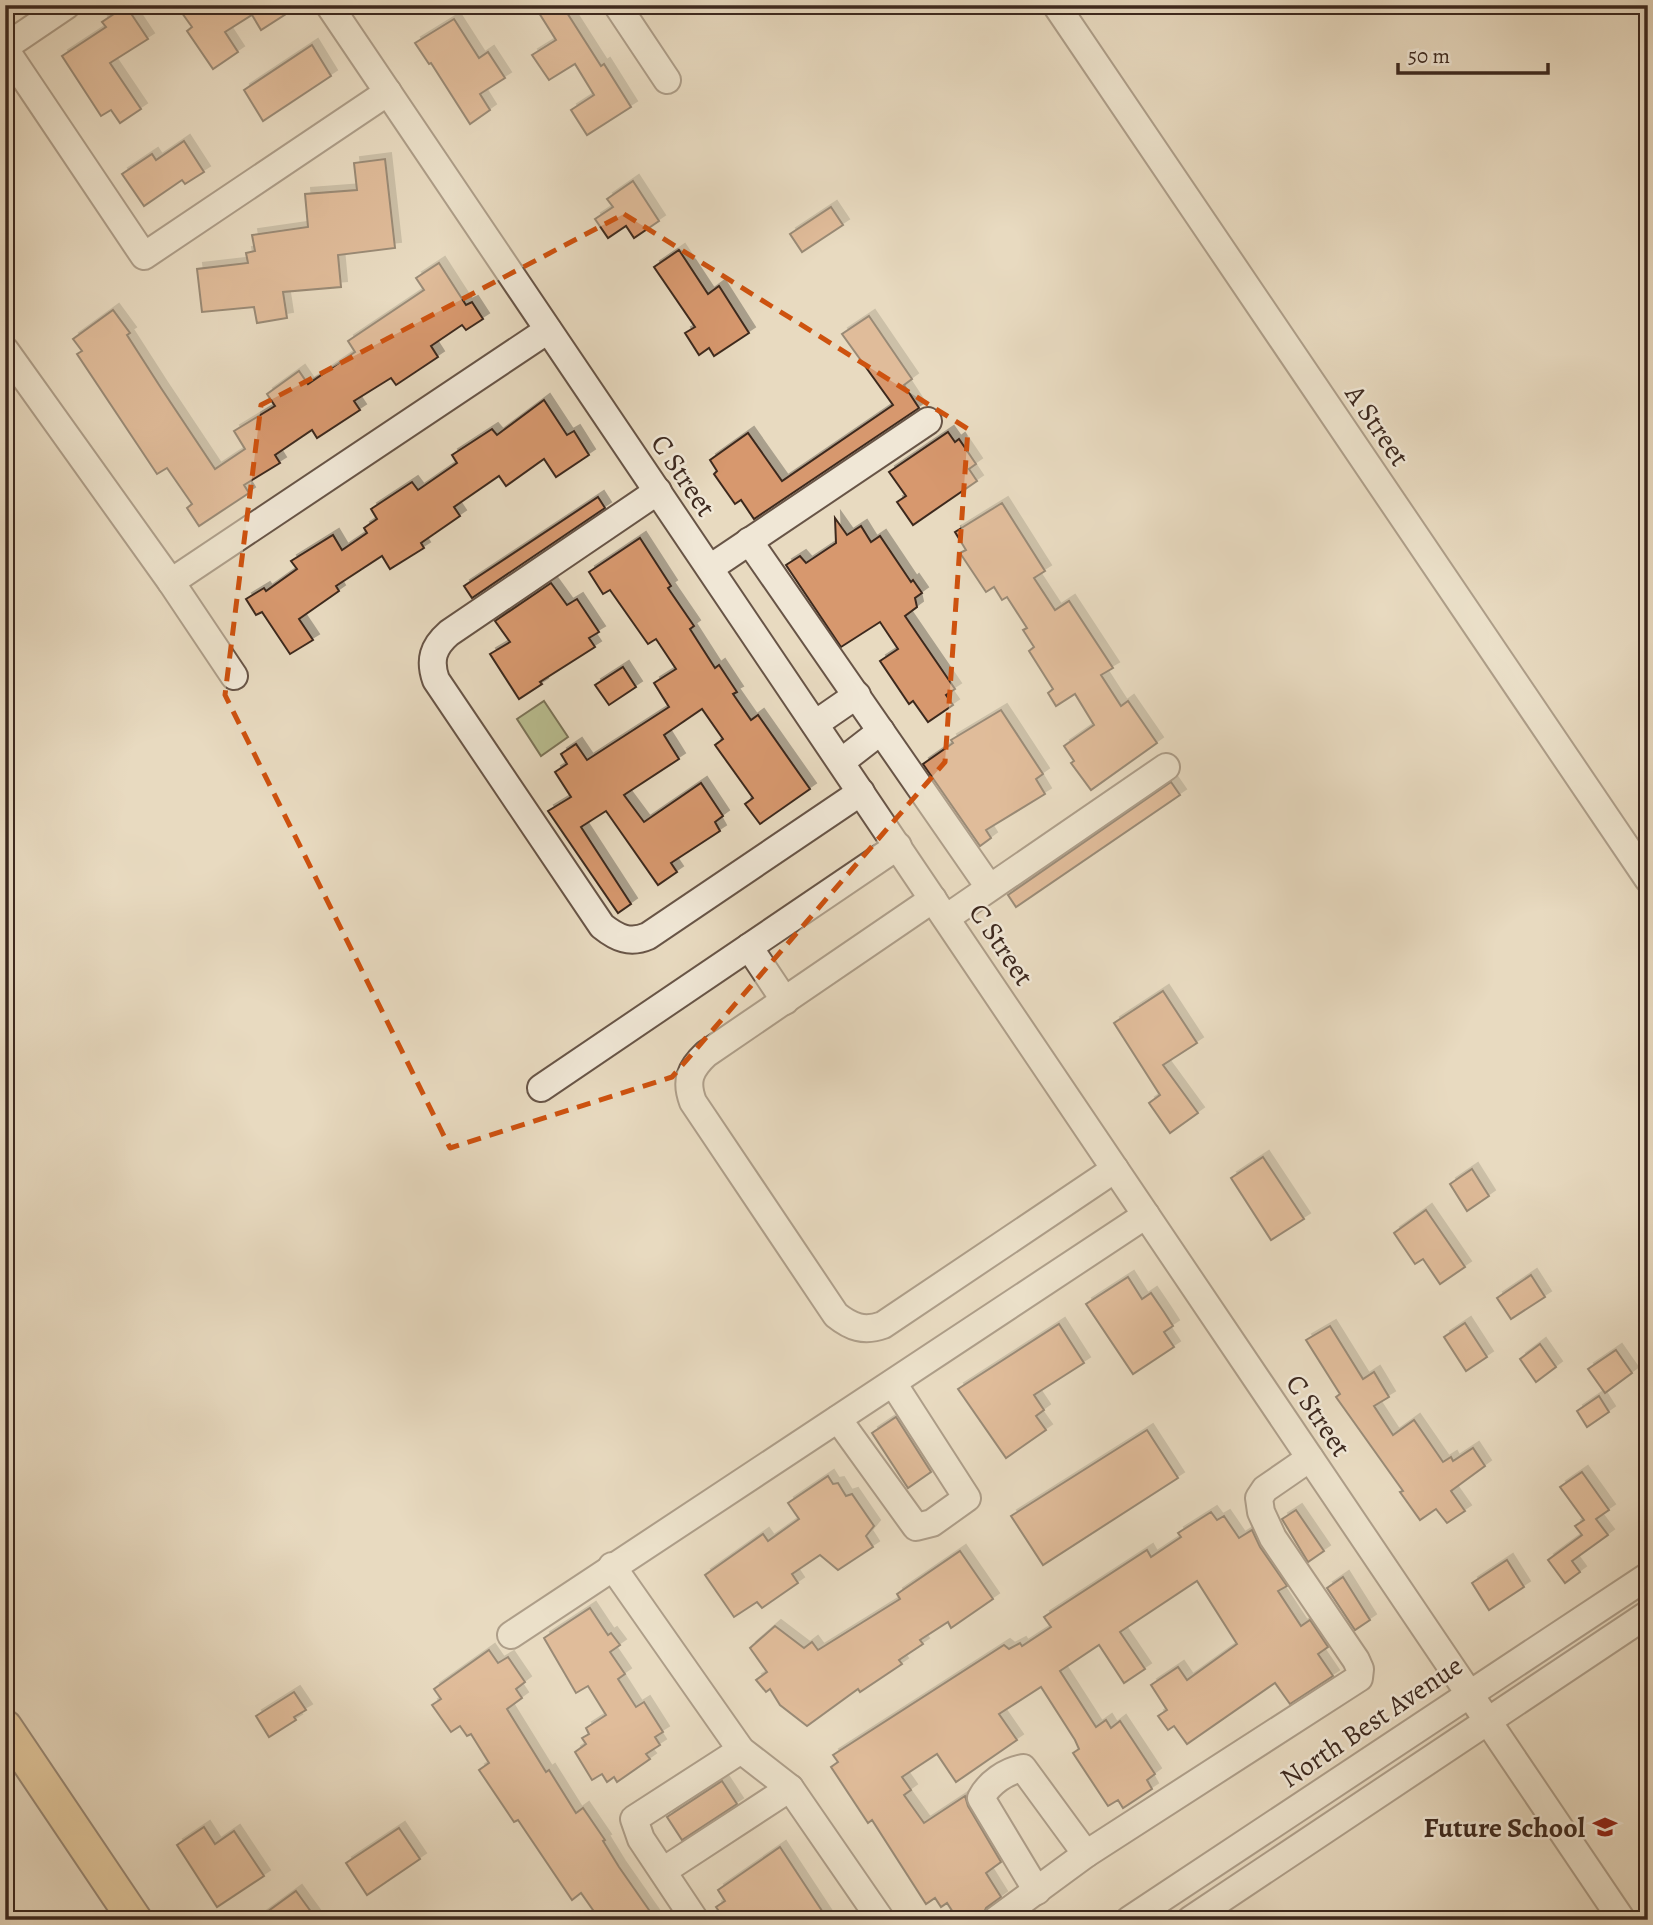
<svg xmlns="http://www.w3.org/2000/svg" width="1653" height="1925" font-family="Alegreya,serif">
<defs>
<filter id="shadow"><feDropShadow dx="6" dy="-6" stdDeviation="0" flood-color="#0004"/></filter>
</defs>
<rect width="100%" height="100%" fill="#e8dac0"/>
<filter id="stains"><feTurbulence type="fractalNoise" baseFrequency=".00286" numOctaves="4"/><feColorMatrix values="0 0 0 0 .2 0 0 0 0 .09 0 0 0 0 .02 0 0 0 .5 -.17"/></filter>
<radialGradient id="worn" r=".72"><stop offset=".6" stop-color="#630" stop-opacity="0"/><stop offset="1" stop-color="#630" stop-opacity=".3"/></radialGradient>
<!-- green -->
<path fill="#b9be90" stroke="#7b7458" stroke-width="2" d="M544 701 568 737 541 756 517 719Z"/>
<!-- building -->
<g fill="#d7986e" stroke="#3d291f" stroke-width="2" filter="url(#shadow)">
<path d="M194 5H300L261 30 252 15 225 32 238 52 213 69 187 31 192 27 182 13Z"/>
<path d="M534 5H562L601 66 604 64 631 107 587 135 571 110 594 95 575 64 549 80 532 55 556 40Z"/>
<path d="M126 6 148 39 110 63 141 109 120 123 111 110 101 116 62 56 106 27 102 22Z"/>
<path d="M454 19 479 58 488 52 505 78 480 94 490 110 470 124 431 63 429 64 415 43Z"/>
<path d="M312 45 331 76 263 121 244 90Z"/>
<path d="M184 141 204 172 185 184 182 180 144 206 122 174 152 154 156 160Z"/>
<path d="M385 159 395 248 338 255 341 287 283 292 287 318 257 323 254 307 202 312 197 269 248 263 246 253 255 251 252 235 308 227 305 194 357 190 354 163Z"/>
<path d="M633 181 659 221 634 238 626 226 608 238 595 219 613 207 607 199Z"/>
<path d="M831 207 843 225 802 252 790 234Z"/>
<path d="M679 250 708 294 719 286 749 333 714 356 709 348 699 355 685 333 695 327 654 267Z"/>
<path d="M439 263 466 305 472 302 483 319 466 330 462 325 431 346 438 357 396 385 391 378 354 401 360 410 317 438 312 430 275 455 280 463 244 485 249 493 199 526 187 508 192 504 167 468 157 474 77 354 82 351 73 339 113 310 130 333 127 335 161 388 215 469 245 449 234 431 275 406 267 394 299 371 308 384 355 352 348 341 424 290 416 278Z"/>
<path d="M869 316 912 379 904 385 919 408 754 519 741 500 735 504 714 474 717 471 710 460 748 433 782 481 893 405 842 334Z"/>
<path d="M544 400 567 435 574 431 589 455 556 477 544 459 506 486 499 476 454 507 460 516 421 543 424 548 390 569 382 556 336 586 339 591 299 619 313 640 290 654 262 612 256 615 246 599 264 588 266 591 297 569 291 561 333 535 342 550 367 533 364 528 377 519 371 509 412 482 418 490 457 463 452 455 492 429 497 435Z"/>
<path d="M948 432 955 442 959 439 976 464 969 469 977 481 913 525 897 502 906 496 889 472Z"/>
<path d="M598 497 605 508 472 598 464 586Z"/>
<path d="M1002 503 1045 571 1034 578 1055 610 1069 601 1113 668 1101 675 1121 706 1128 701 1157 743 1091 790 1071 763 1074 761 1064 746 1094 725 1075 694 1056 706 1048 693 1053 689 1029 651 1034 647 1023 630 1027 628 1007 597 1002 600 994 587 986 592 960 553 966 550 955 532Z"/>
<path d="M835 518 847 535 861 526 871 542 880 536 911 582 913 580 922 593 915 598 917 607 905 616 955 689 946 695 953 705 928 722 913 701 909 704 880 661 898 649 880 622 841 647 786 565 800 556 806 563 836 543Z"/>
<path d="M640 538 671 586 668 588 694 626 690 629 715 668 719 665 737 692 733 694 751 720 758 715 810 789 760 824 745 804 753 798 715 745 723 739 702 709 664 735 679 759 624 795 644 822 701 783 723 816 715 822 720 831 671 863 677 872 658 885 606 811 581 827 631 904 618 913 548 811 571 797 555 772 567 764 561 754 576 744 587 760 669 707 654 683 676 669 656 639 648 644 610 590 603 594 589 572Z"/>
<path d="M551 583 567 605 577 599 599 632 589 638 595 647 540 682 542 684 519 699 490 654 510 642 495 621Z"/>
<path d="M623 667 636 687 609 705 595 685Z"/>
<path d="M1001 710 1043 774 1036 779 1045 794 986 830 991 838 980 846 923 764 953 743 951 740Z"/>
<path d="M1171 782 1180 795 1016 907 1008 895Z"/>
<path d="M1163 991 1197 1043 1163 1065 1198 1113 1170 1133 1149 1103 1160 1095 1114 1023Z"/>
<path d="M1263 1157 1304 1219 1271 1240 1231 1178Z"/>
<path d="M1472 1169 1489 1196 1467 1211 1450 1184Z"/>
<path d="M1426 1210 1465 1267 1440 1284 1423 1259 1415 1264 1394 1233Z"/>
<path d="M1531 1275 1545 1297 1511 1319 1497 1298Z"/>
<path d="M1128 1277 1142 1299 1151 1293 1164 1312 1173 1326 1164 1332 1174 1347 1133 1374 1086 1304Z"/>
<path d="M1465 1323 1487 1357 1466 1371 1444 1337Z"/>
<path d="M1059 1324 1084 1363 1034 1395 1044 1410 1036 1416 1046 1430 1006 1458 958 1389Z"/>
<path d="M1330 1326 1363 1379 1374 1372 1389 1397 1374 1406 1393 1435 1414 1420 1443 1462 1451 1457 1453 1461 1473 1448 1485 1466 1451 1491 1465 1511 1447 1523 1436 1509 1420 1520 1400 1492 1403 1491 1336 1397 1340 1394 1306 1340Z"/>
<path d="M1540 1344 1556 1367 1536 1382 1520 1359Z"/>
<path d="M1616 1350 1632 1373 1605 1393 1588 1369Z"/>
<path d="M1599 1396 1609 1412 1587 1427 1577 1411Z"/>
<path d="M896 1417 931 1472 908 1488 872 1433Z"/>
<path d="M1147 1430 1178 1478 1043 1565 1011 1516Z"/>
<path d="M1582 1472 1609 1510 1596 1519 1608 1535 1572 1561 1580 1572 1565 1583 1548 1560 1582 1535 1575 1526 1584 1520 1560 1487Z"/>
<path d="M828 1476 833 1484 838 1483 846 1496 852 1494 874 1526 866 1536 873 1547 838 1570 820 1555 792 1574 798 1583 762 1608 757 1602 734 1617 705 1575 763 1534 768 1541 799 1519 788 1503Z"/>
<path d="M1296 1510 1324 1551 1308 1562 1282 1519Z"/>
<path d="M1211 1512 1217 1520 1224 1516 1239 1538 1252 1530 1260 1547 1287 1586 1278 1591 1301 1626 1310 1620 1328 1647 1318 1654 1333 1676 1290 1704 1275 1683 1187 1744 1174 1726 1168 1730 1158 1716 1167 1710 1151 1685 1178 1667 1187 1680 1237 1644 1197 1581 1120 1632 1145 1669 1124 1683 1099 1645 1060 1671 1096 1727 1106 1720 1111 1728 1120 1721 1155 1774 1147 1780 1152 1789 1123 1808 1118 1800 1108 1806 1073 1753 1079 1749 1075 1740 1041 1687 999 1714 1017 1740 956 1782 937 1754 902 1777 911 1790 904 1795 924 1823 965 1796 968 1806 1001 1862 986 1873 1001 1897 986 1908 981 1920H958L947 1903 941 1907 935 1898 926 1904 872 1820 868 1823 831 1767 838 1762 833 1755 1004 1645 1009 1649 1020 1643 1022 1646 1051 1627 1044 1617 1147 1550 1151 1557 1181 1537 1178 1533Z"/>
<path d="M960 1551 993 1599 951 1628 948 1622 920 1640 923 1644 899 1660 902 1664 860 1692 858 1689 807 1726 780 1705 770 1689 766 1692 756 1680 767 1672 750 1648 775 1626 804 1648 812 1642 818 1650 900 1599 897 1594Z"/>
<path d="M1507 1560 1524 1587 1489 1610 1472 1583Z"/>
<path d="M1343 1577 1370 1620 1355 1630 1327 1588Z"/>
<path d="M590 1608 608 1635 611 1633 620 1645 610 1652 625 1674 618 1679 636 1707 644 1702 663 1732 655 1737 660 1745 646 1754 650 1759 617 1782 614 1777 607 1782 602 1774 592 1780 575 1752 586 1744 582 1738 589 1734 586 1728 606 1715 588 1686 576 1693 544 1638Z"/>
<path d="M489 1650 498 1663 508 1657 525 1682 516 1689 522 1698 507 1709 546 1772 549 1770 576 1813 583 1808 605 1840 603 1841 619 1867 656 1920H600L581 1893 572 1900 518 1820 514 1822 479 1770 489 1763 471 1734 467 1736 460 1726 451 1732 432 1705 441 1699 434 1689Z"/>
<path d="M294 1692 306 1710 294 1717 296 1720 269 1737 256 1716Z"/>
<path d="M722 1781 737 1804 682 1840 667 1817Z"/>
<path d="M204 1827 215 1844 234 1831 264 1876 217 1907 177 1845Z"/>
<path d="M399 1828 420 1859 367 1895 346 1863Z"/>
<path d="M780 1847 828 1920H725L716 1907 725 1901 718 1890Z"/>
<path d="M296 1891 317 1920H256Z"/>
</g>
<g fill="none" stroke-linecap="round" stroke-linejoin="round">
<!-- minor casing -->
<g stroke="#685547" stroke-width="30">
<g id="minor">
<path d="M329 5 1622 1920"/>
<path d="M617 5 667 80"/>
<path d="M1056 5 1648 879"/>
<path d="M5 47 67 5"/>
<path d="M5 49 144 256 388 92"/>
<path d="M5 350 171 582 234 676"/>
<path d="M658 491 449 633C433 647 429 660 436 680L602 926C617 938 630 944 648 936L861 792"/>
<path d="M749 541 989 887"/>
<path d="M710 568 928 421"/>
<path d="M171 582 548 330"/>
<path d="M815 724 857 695"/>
<path d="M841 762 881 731"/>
<path d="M933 899 706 1054C690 1069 685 1081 693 1102L836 1315C851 1327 864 1332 883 1325L1115 1169"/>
<path d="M946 918 1166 767"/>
<path d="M749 947 785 1001"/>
<path d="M541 1088 898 846"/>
<path d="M838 1419 916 1527 932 1523 967 1498 893 1383"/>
<path d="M612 1566 741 1750 790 1788 881 1920"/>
<path d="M511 1635 1146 1215"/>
<path d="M663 1871 790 1788"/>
<path d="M1037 1891 981 1798C989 1783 1006 1771 1023 1768L1086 1854"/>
<path d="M695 1920 641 1839 634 1819 741 1750"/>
<path d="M996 1920 1086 1854 1359 1678 1360 1669 1356 1660 1273 1538 1261 1512 1259 1498 1265 1489 1310 1458"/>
<path d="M1129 1920 1648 1576"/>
<path d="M1190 1920 1648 1614"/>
</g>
</g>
<!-- major casing -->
<g stroke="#3d291f" stroke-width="37">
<path id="major" d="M5 1727 135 1920"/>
</g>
<!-- minor -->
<use href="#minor" stroke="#f0e7d6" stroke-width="26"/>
<!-- major -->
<use href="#major" stroke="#e4bd80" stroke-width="33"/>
</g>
<!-- marked area -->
<path d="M0 0H1653V1925H0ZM624 214 968 429 945 762 672 1077 450 1148 225 695 261 405Z" fill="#e8dac0" fill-opacity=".55" fill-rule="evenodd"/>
<path fill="none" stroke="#ce520f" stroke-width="5" stroke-dasharray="14 9" stroke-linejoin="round" d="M624 214 968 429 945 762 672 1077 450 1148 225 695 261 405Z"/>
<!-- icons -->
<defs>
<g id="school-bare" transform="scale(1.89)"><path d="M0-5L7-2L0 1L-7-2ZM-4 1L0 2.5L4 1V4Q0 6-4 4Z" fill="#8f2418" stroke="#f0e7d6" stroke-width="2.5" paint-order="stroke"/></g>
</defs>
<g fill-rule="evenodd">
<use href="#school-bare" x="1605" y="1827"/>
</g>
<g text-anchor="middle" stroke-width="5" stroke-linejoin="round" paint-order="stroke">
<!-- street labels -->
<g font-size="28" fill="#3d291f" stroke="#f0e7d6">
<text transform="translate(1378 425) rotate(56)" y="10">A Street</text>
<text transform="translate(684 475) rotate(56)" y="10">C Street</text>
<text transform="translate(1002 944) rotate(56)" y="10">C Street</text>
<text transform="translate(1319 1415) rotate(56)" y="10">C Street</text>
<text transform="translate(1371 1721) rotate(-34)" y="10">North Best Avenue</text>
</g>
<!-- poi labels -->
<g font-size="28" font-weight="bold" fill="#3d291f" stroke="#f0e7d6" text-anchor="end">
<text x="1585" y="1837">Future School</text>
</g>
</g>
<!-- margin -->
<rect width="1653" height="1925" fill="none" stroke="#e8dac0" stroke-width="28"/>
<rect x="7" y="7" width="1639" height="1911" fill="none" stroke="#3d291f" stroke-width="3.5"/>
<rect x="14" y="14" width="1625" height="1897" fill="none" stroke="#3d291f" stroke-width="2"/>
<!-- scale -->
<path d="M1398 63v10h150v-10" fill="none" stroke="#3d291f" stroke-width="3.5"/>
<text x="1408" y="63" font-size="21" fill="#3d291f" stroke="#f0e7d6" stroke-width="5" paint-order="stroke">50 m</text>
<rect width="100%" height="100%" filter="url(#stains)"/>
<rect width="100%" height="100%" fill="url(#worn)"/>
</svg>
